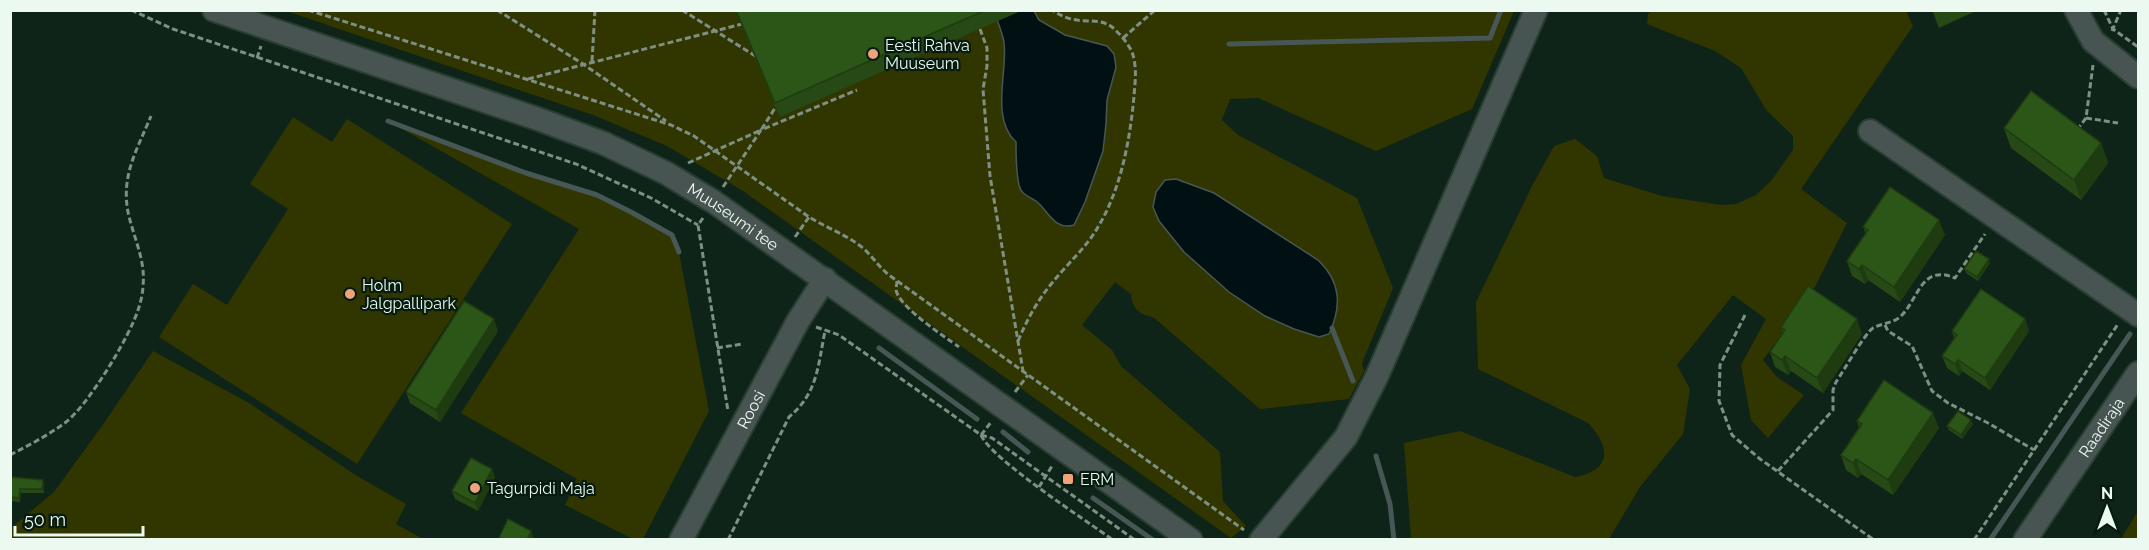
<svg xmlns="http://www.w3.org/2000/svg" width="2149" height="550" font-family="Raleway,sans-serif">
<rect width="100%" height="100%" fill="#0e2418"/>
<!-- green -->
<g fill="#313600">
<path d="M1653 10 1906 11 1913 26 1801 189 1847 223 1815 287 1763 360 1777 377 1804 395 1768 438 1751 420 1741 365 1766 319 1733 295 1677 365 1690 389 1683 434 1640 487 1609 539H1411L1404 443 1460 431 1575 477C1612 470 1611 447 1588 423L1478 369 1476 302 1532 186 1554 146 1575 139 1597 156 1604 178 1662 196 1721 205 1736 204 1756 195 1771 181 1793 150V136L1767 111 1741 68 1715 51 1647 24 1648 14Z"/>
<path d="M286 11H1514L1472 109 1376 151 1258 98 1230 99 1222 120 1238 135 1357 198 1393 288 1362 363 1364 371 1349 399 1260 409 1153 317C1139 315 1132 308 1131 294L1115 282 1082 325 1112 350 1121 366 1220 452 1223 501 1246 526 1231 538 743 191 667 146 593 115Z"/>
<path d="M293 117 332 142 347 119 512 224 357 464 159 337 193 284 227 305 288 209 250 184Z"/>
<path d="M388 121 526 173 597 195 631 212 672 235 679 252 709 411 643 539H633L565 505 577 479 461 413 579 229Z"/>
<path d="M153 351 249 403 357 476 406 504 396 524 423 539H11V528L54 492 104 423Z"/>
<path d="M2138 511V539H2121Z"/>
</g>
<!-- water -->
<g fill="#011113" stroke="#475755" stroke-width="1.5">
<path d="M994 11H1034L1039 20 1065 35 1107 46 1114 54 1116 67 1107 100 1106 124 1103 151 1085 202 1074 225C1054 231 1048 210 1036 201 1029 196 1021 195 1019 185 1016 172 1016 155 1016 142 990 118 1008 72 1004 42 1002 31 997 21 994 11Z"/>
<path d="M1176 179 1214 193 1318 260C1341 282 1342 306 1329 334L1319 337 1294 329 1265 316 1229 292 1184 252 1159 221 1153 207 1156 192 1165 180Z"/>
</g>
<g fill="none" stroke-linecap="round" stroke-linejoin="round">
<!-- stream -->
<g stroke="#475755" stroke-width="5">
<path d="M1229 44 1490 38 1501 10"/>
<path d="M388 121 526 173 597 195 631 212 672 235 679 252"/>
<path d="M1332 328 1353 381"/>
<path d="M879 348 977 419"/>
<path d="M1003 432 1028 452"/>
<path d="M1376 456 1390 504 1394 540"/>
<path d="M1093 498 1153 540"/>
<path d="M1990 540 2130 334"/>
</g>
<!-- minor casing -->
<g stroke="#293e32" stroke-width="26">
<g id="minor">
<path id="s1" d="M214 10 538 119 603 143 666 173 714 202 1191 540"/>
<path d="M2076 10 2093 41 2138 77"/>
<path d="M1870 131 2138 315"/>
<path id="s2" d="M681 540 798 321 825 279"/>
<path d="M1261 540 1346 437 1377 376 1536 10"/>
<path id="s3" d="M2025 540 2138 373"/>
</g>
</g>
<!-- path -->
<g stroke="#7e8f85" stroke-width="3" stroke-dasharray="6 3" stroke-linecap="butt">
<path d="M131 10 173 29 576 164 651 198 698 225"/>
<path d="M308 10 671 125 694 136 809 217C827 228 847 235 863 248 873 257 879 267 889 275L1244 530"/>
<path d="M497 10 583 64 666 121"/>
<path d="M682 10 757 57"/>
<path d="M2104 10 2113 29 2138 47"/>
<path d="M980 29 987 48V66L983 89 990 176 1023 371"/>
<path d="M2112 31 2121 10"/>
<path d="M1123 38 1155 10"/>
<path d="M257 58 261 46"/>
<path d="M592 61 595 10"/>
<path d="M528 79 742 24"/>
<path d="M2086 118 2118 123"/>
<path d="M2077 130 2086 118 2093 65"/>
<path d="M688 163 761 130 777 105"/>
<path d="M723 187 761 130 857 90"/>
<path d="M703 218 698 225 728 411"/>
<path d="M795 237 809 217"/>
<path d="M897 281C897 284 896 287 896 290 899 307 945 337 959 347"/>
<path d="M1745 315 1720 365 1719 401 1732 435 1760 459 1874 540"/>
<path d="M1885 325 1888 331 1912 346 1932 391 1948 403 1988 423 2034 450"/>
<path d="M816 327 839 335 981 435 992 421"/>
<path d="M1018 341C1027 320 1037 301 1052 283 1067 264 1086 248 1098 227 1121 189 1130 140 1134 96 1135 83 1137 69 1133 55 1130 45 1120 34 1112 27 1102 19 1088 22 1077 20 1067 19 1060 15 1052 10"/>
<path d="M717 348 742 344"/>
<path d="M1015 392 1028 375"/>
<path d="M981 435 992 438 1135 540"/>
<path d="M981 435C991 459 1087 521 1113 540"/>
<path d="M10 455C29 445 49 435 66 422 89 404 131 335 139 307 143 295 144 282 143 270 141 251 132 231 128 212 121 175 137 150 151 116"/>
<path d="M1778 471 1833 410V390L1836 382C1843 372 1865 333 1873 328 1882 323 1895 323 1902 315 1919 297 1922 264 1955 278L1985 234"/>
<path d="M1039 487 1052 466"/>
<path d="M728 540 789 417C818 393 818 365 825 331"/>
<path d="M1974 540 2118 324"/>
</g>
<!-- minor -->
<use href="#minor" stroke="#475451" stroke-width="22"/>
</g>
<!-- wall -->
<g fill="#264915">
<path d="M735 10H1023L888 69 780 117Z"/>
<path d="M1932 10H1978L1939 28Z"/>
<path d="M2004 128 2101 143 2108 163 2081 200 2011 148Z"/>
<path d="M1863 227 1945 235 1900 302 1868 280 1865 284 1852 276 1847 261 1866 234Z"/>
<path d="M1990 263 1978 281 1966 273 1964 269Z"/>
<path d="M2025 319 2029 331 1990 390 1962 371 1959 376 1947 368 1942 356 1954 338 1952 331Z"/>
<path d="M1781 327 1862 334 1823 393 1791 371 1788 375 1775 367 1770 352 1783 333Z"/>
<path d="M498 331 440 422 410 403 406 392Z"/>
<path d="M1857 421 1939 428 1893 495 1861 474 1858 478 1846 470 1841 455 1859 427Z"/>
<path d="M1973 424 1962 439 1949 430 1947 426Z"/>
<path d="M10 477 44 484V493H21L20 502 10 501Z"/>
<path d="M495 477 478 511 455 499 452 491Z"/>
</g>
<!-- shaded-wall -->
<g fill="#1f3c11">
<path d="M2101 143 2108 163 2081 200 2074 180Z"/>
<path d="M1939 220 1945 235 1900 302 1894 287Z"/>
<path d="M1989 259 1990 263 1978 281 1977 277Z"/>
<path d="M1862 265 1868 280 1865 284 1859 269Z"/>
<path d="M494 319 498 331 440 422 436 410Z"/>
<path d="M1857 319 1862 334 1823 393 1817 378Z"/>
<path d="M2025 319 2029 331 1990 390 1985 378Z"/>
<path d="M1785 356 1791 371 1788 375 1782 360Z"/>
<path d="M1958 360 1962 371 1959 376 1955 364Z"/>
<path d="M1933 413 1939 428 1893 495 1888 480Z"/>
<path d="M1971 420 1973 424 1962 439 1961 435Z"/>
<path d="M1856 459 1861 474 1858 478 1853 463Z"/>
<path d="M492 469 495 477 478 511 475 503Z"/>
<path d="M43 480 44 484V493L42 489Z"/>
<path d="M20 489 21 493 20 502 19 498Z"/>
<path d="M531 531 534 540H527Z"/>
</g>
<!-- building -->
<g fill="#2c5518" stroke="#1f3c11" stroke-width="1.5">
<path d="M736 10H986L883 55 775 103Z"/>
<path d="M2031 91 2101 143 2074 180 2004 128Z"/>
<path d="M1890 187 1939 220 1894 287 1862 265 1859 269 1847 261 1868 230 1863 227Z"/>
<path d="M1976 251 1989 259 1977 277 1964 269Z"/>
<path d="M1808 286 1857 319 1817 378 1785 356 1782 360 1770 352 1785 330 1781 327Z"/>
<path d="M1981 289 2025 319 1985 378 1958 360 1955 364 1942 356 1957 335 1952 331Z"/>
<path d="M464 301 494 319 436 410 406 392Z"/>
<path d="M1884 380 1933 413 1888 480 1856 459 1853 463 1841 455 1862 424 1857 421Z"/>
<path d="M1958 411 1971 420 1961 435 1947 426Z"/>
<path d="M471 458 492 469 475 503 452 491Z"/>
<path d="M10 477 43 480 42 489H20L19 498 10 497Z"/>
<path d="M508 519 531 531 527 540H502L499 538Z"/>
</g>
<!-- markers -->
<g fill="#f0a378" stroke="#051b0f" stroke-width="2">
<circle cx="873" cy="54" r="6"/>
<circle cx="350" cy="294" r="6"/>
<rect x="1062" y="473" width="12" height="12" rx="3"/>
<circle cx="475" cy="488" r="6"/>
</g>
<g text-anchor="middle" stroke-width="4.5" stroke-linejoin="round" paint-order="stroke">
<!-- poi labels -->
<g font-size="16" fill="#ebf9f0" stroke="#051b0f" text-anchor="start">
<text x="885" y="51">Eesti Rahva<tspan x="885" dy="18">Muuseum</tspan></text>
<text x="362" y="291">Holm<tspan x="362" dy="18">Jalgpallipark</tspan></text>
<text x="1080" y="485">ERM</text>
<text x="487" y="494">Tagurpidi Maja</text>
</g>
<!-- street labels -->
<g font-size="16" fill="#ebf9f0" stroke="#051b0f">
<text dy="6" stroke="none"><textPath href="#s1" startOffset="561">Muuseumi tee</textPath></text>
<text dy="6" stroke="none"><textPath href="#s2" startOffset="148">Roosi</textPath></text>
<text dy="6" stroke="none"><textPath href="#s3" startOffset="136">Raadiraja</textPath></text>
</g>
</g>
<!-- border -->
<rect width="2149" height="550" fill="none" stroke="#ebf9f0" stroke-width="24"/>
<!-- north arrow -->
<g transform="translate(2107 508)" stroke="#051b0f" stroke-width="4.5" paint-order="stroke">
<path d="M0-4.5L10 22L0 15L-10 22Z" fill="#ebf9f0"/>
<text y="-9" font-size="16" font-weight="bold" text-anchor="middle" fill="#ebf9f0">N</text>
</g>
<!-- scale -->
<path d="M15 526v9h128v-9" fill="none" stroke="#ebf9f0" stroke-width="3"/>
<text x="24" y="526" font-size="18" fill="#ebf9f0" stroke="#051b0f" stroke-width="4.5" paint-order="stroke">50 m</text>
</svg>
